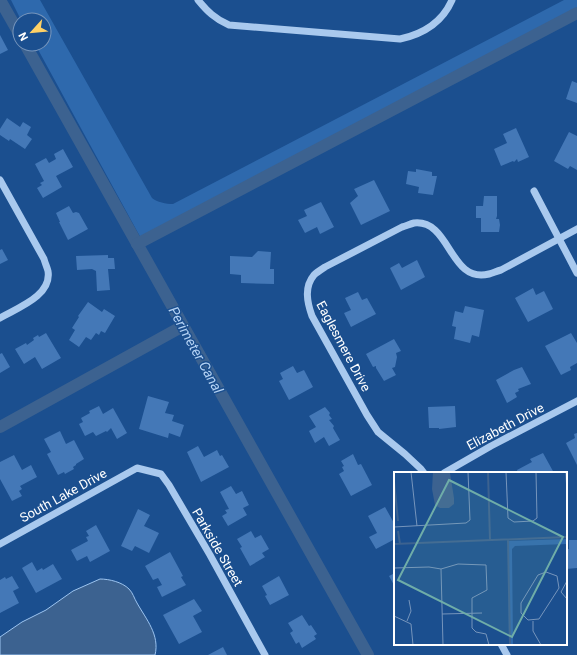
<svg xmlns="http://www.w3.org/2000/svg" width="577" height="655" font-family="Roboto,sans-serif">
<rect width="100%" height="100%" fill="#1b4f8f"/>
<!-- green -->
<path fill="#2e69ad" d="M11 0H40L152 198C157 202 166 204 173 204L564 0H577V15L143 242 35 44H44V20H21Z"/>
<!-- water -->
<path fill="#3c6290" stroke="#9cc4f0" d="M100 579C109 579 122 582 129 589 133 593 134 598 137 603 146 619 160 635 155 655H0V637L22 622 46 610 73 591Z"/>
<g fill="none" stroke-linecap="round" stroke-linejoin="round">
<!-- canal -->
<g stroke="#3c6290" stroke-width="12">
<path d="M0 0 20 35"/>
<path d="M25 44 368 655"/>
<path d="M137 244 577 13"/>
<path d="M0 427 183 326"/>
</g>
</g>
<!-- building -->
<g fill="#4478b7">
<path d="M0 35 8 50 0 54Z"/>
<path d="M572 81 577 83V103L566 99Z"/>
<path d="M7 118 20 127 23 122 31 127 27 135 32 139 25 149 10 139 9 141 0 135V129Z"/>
<path d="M516 128 529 157 518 162 517 159 514 162 513 161 501 166 494 149 507 143 503 134Z"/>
<path d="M569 132 577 136V170L570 166 568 169 554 161Z"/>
<path d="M63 149 73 167 56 176 62 187 43 198 37 188 42 185 40 183 44 181 35 164 46 158 49 163 56 159 54 154Z"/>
<path d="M416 169 432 172V176H437L433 195 418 193 419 187 406 184 408 171 416 172Z"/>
<path d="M374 180 390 211 361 225 350 203 358 196 354 189Z"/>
<path d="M484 196H497V216L496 219H499L500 225 499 232H481V218H476V206H483Z"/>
<path d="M321 202 334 227 320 234 317 227 305 233 298 220 307 216 304 210Z"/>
<path d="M69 206 73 213 76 212 79 213 88 229 68 240 59 222H60L56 213Z"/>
<path d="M2 249 8 260 0 264V250Z"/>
<path d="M258 251 271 252 270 269H274V284L241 283V275L230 274V256L252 257Z"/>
<path d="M108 255V258H114L115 269H108L110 290 97 291 96 271 92 269 77 270 76 256Z"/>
<path d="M417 260 425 277 401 290 390 268 399 263 402 268Z"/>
<path d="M533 288 536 295 544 291 553 309 528 322 515 298Z"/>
<path d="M358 292 362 300 367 298 376 314 351 327 344 313 351 310 345 298Z"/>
<path d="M88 302 102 312 104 309 115 316 105 333 101 331 99 335 96 333 91 340 86 337 79 347 69 340 75 330 72 328 79 317 78 316Z"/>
<path d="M465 306 484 310 479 337 472 335 470 343 454 339 456 327 452 326 455 311 463 313Z"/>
<path d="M46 333 61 358 42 369 35 357 24 364 15 349 26 343 27 345 34 340 33 338 38 335 39 337Z"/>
<path d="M571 333 577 343V363L570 367 571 370 561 375 545 346Z"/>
<path d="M394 339 401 351 396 353 397 357 395 367 392 368 396 375 384 381 376 368V366L373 367 366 354Z"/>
<path d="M2 353 10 367 0 373V354Z"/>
<path d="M293 366 297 373 304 370 313 387 289 400 279 381 283 379 280 373Z"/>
<path d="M522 367 531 384 518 389 519 391 515 393 517 397 507 403 496 380 514 370Z"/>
<path d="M148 396 169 402 165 413 174 415 172 421 184 425 180 437 169 433 168 438 139 429Z"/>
<path d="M99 406 103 414 113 408 127 433 117 439 111 428 107 432 106 431 96 436 93 432 85 436 79 424 83 422 81 418 90 413 89 411Z"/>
<path d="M455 406 456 427 439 429V428H429L428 407Z"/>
<path d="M325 407 330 413 329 415 332 419 329 420 334 426 333 428 340 440 329 446 324 437 315 443 309 431 316 427 309 416Z"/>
<path d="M60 431 66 444 74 440 84 459 76 464V465L73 467 74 469 65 474 64 472 58 475 47 454 51 452 44 439Z"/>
<path d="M577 433V465L566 443 575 438 574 434Z"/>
<path d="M198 446 204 457 217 450 220 456 222 455 229 467 201 482 187 452Z"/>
<path d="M543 453 554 473H518L517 470 532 462 530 459Z"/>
<path d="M353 454 358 465 361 464 372 485 351 496 339 474 344 471 342 467 344 466 341 461Z"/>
<path d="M14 455 22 470 31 465 37 477 20 486 22 489 19 491 22 496 12 501 0 479V462Z"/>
<path d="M231 486 236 494 242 491 249 505 243 508 247 515 228 526 222 516 227 513 225 510 229 509 220 492Z"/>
<path d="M385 507 394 523H395V539L376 549 369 537 377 533 368 516Z"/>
<path d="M138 509 150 515 144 526 159 533 149 553 135 546 132 551 121 546Z"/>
<path d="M96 525 110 551 90 562 87 556 77 561 71 550 88 541 86 537 89 536 86 531Z"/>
<path d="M251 531 255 538 261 535 269 549 262 553 265 557 250 566 240 548 242 547 237 539Z"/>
<path d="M569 540H577V568L566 569V549H569Z"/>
<path d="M170 552 183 576 181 577 186 585 162 597 157 587 162 585 158 578 153 580 145 566Z"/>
<path d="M32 562 37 571 42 568 43 570 53 564 62 579 36 593 22 568Z"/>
<path d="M395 573V587L389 576Z"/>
<path d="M12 576 19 588 13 591 19 603 0 613V580L5 577 6 579Z"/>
<path d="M279 576 289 595 270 605 265 596 267 595 262 586Z"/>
<path d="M194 599 202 611 193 616 202 632 179 644 163 615Z"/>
<path d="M302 615 309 626 311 625 317 634 314 636 316 639 302 648 299 642 296 644 290 633 293 631 288 623Z"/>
<path d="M223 647 227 655H208Z"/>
</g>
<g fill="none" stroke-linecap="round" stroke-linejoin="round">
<!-- minor -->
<g stroke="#a9c9ee" stroke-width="7">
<path d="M198 0C207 11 215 19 229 25L400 39C423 34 442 23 452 0"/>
<path d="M0 180 44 259C45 263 47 267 48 271 52 296 17 308 0 318"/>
<path d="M534 191 577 273"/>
<path d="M424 473 421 469 405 454 378 432 367 415 312 316C307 302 304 287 314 275 317 272 322 269 325 267L402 227C406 226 410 224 414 223 451 219 449 284 489 274 493 273 497 271 501 270L577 229"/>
<path d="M444 473 491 446 577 401"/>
<path d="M0 544 137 468 161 474 169 485 210 555 265 655"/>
<path d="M501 644 507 655"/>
</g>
</g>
<g text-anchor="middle" stroke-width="3" stroke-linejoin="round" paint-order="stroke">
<!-- street labels -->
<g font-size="13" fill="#fff" stroke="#1b4f8f">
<text transform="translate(344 346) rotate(62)" y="5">Eaglesmere Drive</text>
<text transform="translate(505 426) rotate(-28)" y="5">Elizabeth Drive</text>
<text transform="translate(63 495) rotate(-29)" y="5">South Lake Drive</text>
<text transform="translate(218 547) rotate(60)" y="5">Parkside Street</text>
</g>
<!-- water labels -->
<g font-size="14" font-style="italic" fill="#b5d3f5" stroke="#1b4f8f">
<text transform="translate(196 350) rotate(61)" y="5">Perimeter Canal</text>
</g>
</g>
<!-- overview -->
<g transform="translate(394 472)">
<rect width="173" height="173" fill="#1b4f8f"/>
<path d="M173 67V72L121 74 118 77 119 173H115L114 69Z" fill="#2e69ad"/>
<path d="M39 0 56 1 60 26V32L55 36H46L41 33 38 17Z" fill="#3c6290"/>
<path fill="none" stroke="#3c6290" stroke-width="2" d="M94 0 96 68M0 9 4 49M4 59 6 72M114 68 116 173M0 72 173 65"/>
<path fill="none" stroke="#7695bc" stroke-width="1" d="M17 0 23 54M112 0 114 46 120 50 139 49 143 46 142 0M172 0 173 23M0 55 72 51 76 48 74 0M0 96 35 95 47 97 64 92 92 93 93 118 78 126V156L82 160 92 162 95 173M47 97 49 173M152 100 163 104 165 116 145 147 134 148 127 141V131L144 103ZM173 109 167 120 173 127M48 142 88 141M0 144 17 152 19 173M13 149 17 139 15 128M139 149V159L147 173"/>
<path fill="#6fada8" fill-opacity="0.15" stroke="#6fada8" stroke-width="2" d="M55 8 169 65 118 165 4 108Z"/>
<rect width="173" height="173" fill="none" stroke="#fff" stroke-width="2"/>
</g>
<!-- north arrow -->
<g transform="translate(32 32) rotate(243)"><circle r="19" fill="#1b4f8f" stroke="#7695bc"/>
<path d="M0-3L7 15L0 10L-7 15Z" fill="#ffd166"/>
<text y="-6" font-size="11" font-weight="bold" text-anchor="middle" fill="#ffffff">N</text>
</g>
</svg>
